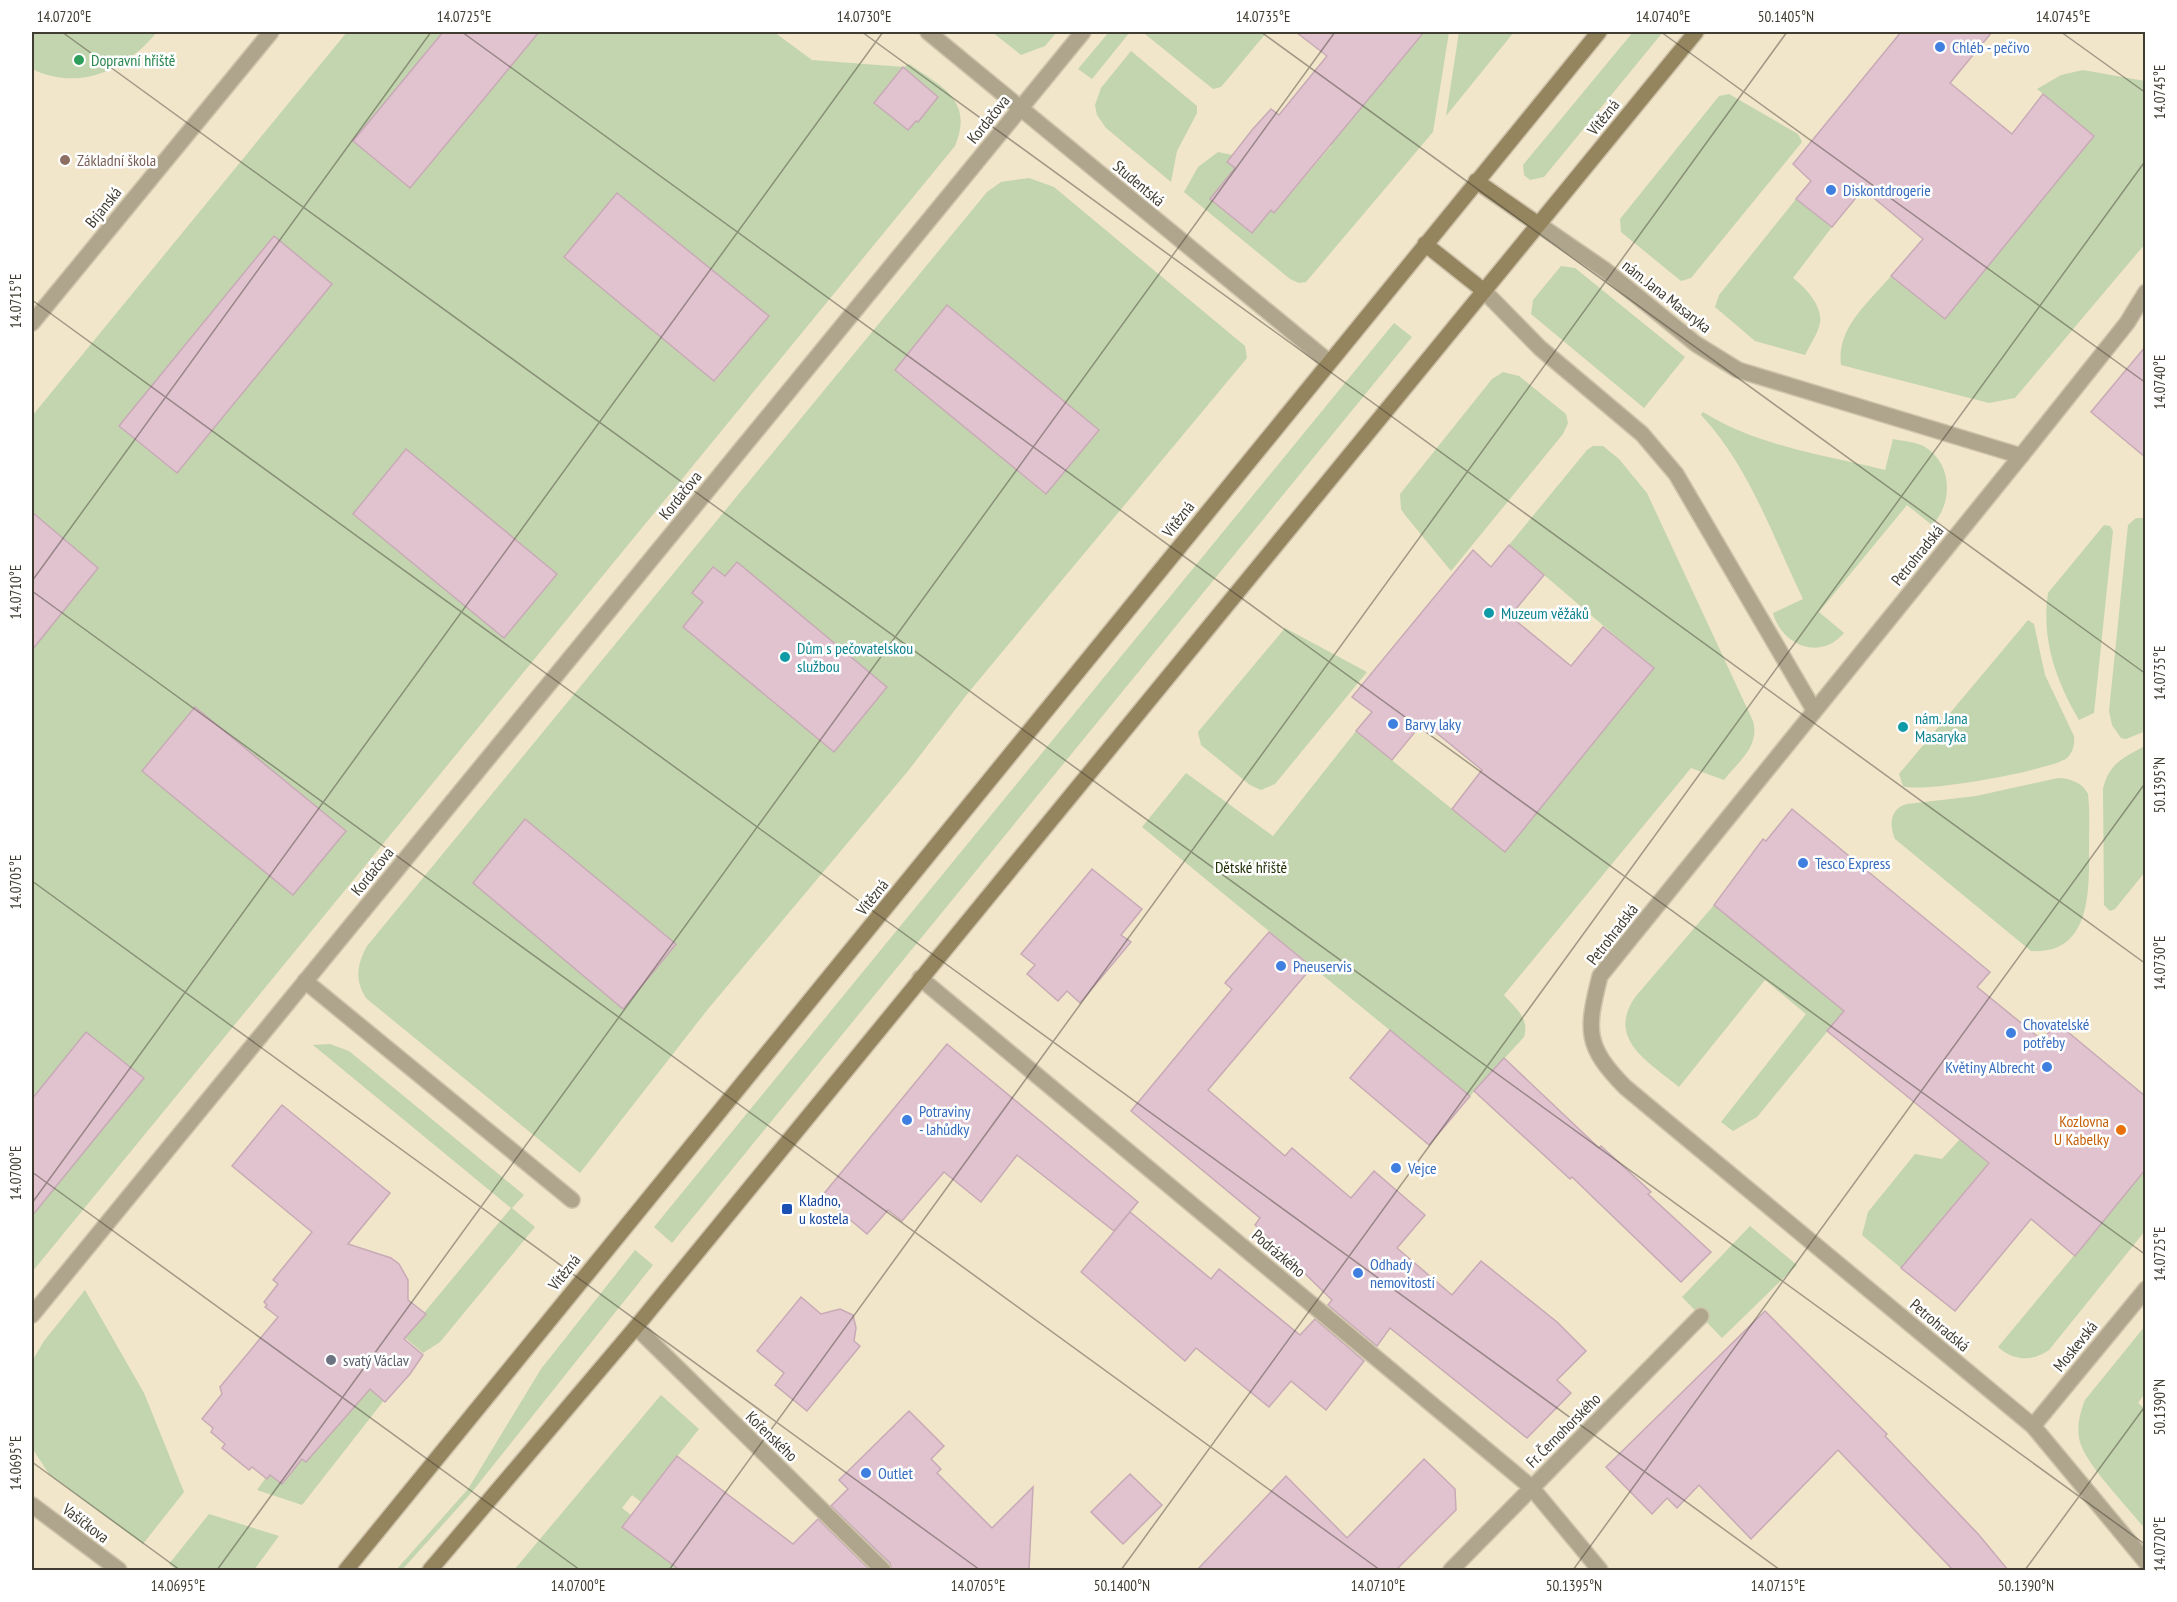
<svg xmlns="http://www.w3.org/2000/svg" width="2177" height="1602" font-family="'PT Sans Narrow',sans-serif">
<rect width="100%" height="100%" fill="#f1e5ca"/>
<!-- green -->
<g fill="#c3d5af" fill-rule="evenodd">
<path d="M32 32H157C126 70 79 92 32 69Z"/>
<path d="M347 32H443L353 141 410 188 539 32H774L812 60 904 67 909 64C942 87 974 100 955 146L32 1272V1216L144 1078 86 1032 32 1099V650L98 568 41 521 32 532V416ZM903 67 938 97 918 122 916 121ZM617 193 769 316 715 381 565 257ZM274 236 332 284 176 473 119 426ZM354 513 557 574V575L504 638ZM142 771 346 831 293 895Z"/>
<path d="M992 32H1057L1045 46 1021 55Z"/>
<path d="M1109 32H1130L1092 79 1078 69Z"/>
<path d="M1147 32H1267L1221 87 1213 89 1145 34Z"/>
<path d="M1421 32H1449L1433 132 1306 282 1299 283 1290 279 1184 192 1198 167 1218 152 1233 155 1227 162 1235 168 1210 199 1252 233 1271 210 1274 213 1331 146 1327 142 1363 98 1367 101 1423 34Z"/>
<path d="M1459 32H1514L1446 116Z"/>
<path d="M1633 32H1663L1544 177 1530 180 1524 175 1523 165Z"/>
<path d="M1131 51 1197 106V113L1177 151 1171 182 1106 128 1097 115 1095 105 1101 88Z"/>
<path d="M2083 70 2145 81V244L2015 398 1989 403 1841 365C1836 328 1869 302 1891 276L1945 319 2094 136 2037 89 2061 75Z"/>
<path d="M1729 94 1798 134 1802 142 1691 278 1681 281 1621 232 1620 219 1719 96Z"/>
<path d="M1029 178 1054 187 1245 346 1247 358 968 693 908 771 708 1009 580 1173 367 999C354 981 357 964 367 946L987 192 1001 182ZM947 305 1099 430 1045 494 895 370ZM736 563 887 687 834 752 703 602ZM525 820 676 944 623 1008 473 883Z"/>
<path d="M1796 199 1832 227 1793 278C1805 287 1823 306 1820 323 1818 333 1810 345 1805 355L1755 341 1715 307 1719 295Z"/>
<path d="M1561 266 1575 268 1685 357 1644 408 1531 314 1533 300Z"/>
<path d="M1394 323 1412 337 672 1243 654 1227Z"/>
<path d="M1503 372 1519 376 1566 414 1568 423 1563 434 1451 571 1405 515 1401 509 1400 494 1492 379Z"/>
<path d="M1703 412C1757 446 1824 455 1885 470L1893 439C1903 441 1917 442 1925 447 1953 464 1953 504 1932 525L1907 505 1819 612 1844 633C1820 661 1782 646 1773 613L1803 599C1773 537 1749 466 1701 415Z"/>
<path d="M1593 446H1603L1619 459 1647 493 1753 721C1760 746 1739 761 1724 780L1691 768 1504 995C1515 1008 1530 1018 1524 1037L1470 1096 1142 827 1186 773 1273 836 1356 731 1505 852 1654 669 1509 545 1587 450Z"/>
<path d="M2136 518H2145L2146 731 2126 739 2121 738 2112 725 2109 711 2128 525Z"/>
<path d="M2104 525 2110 526 2113 531 2094 713 2079 720C2056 681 2041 639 2048 593Z"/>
<path d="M2028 620 2034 624 2045 675 2074 736C2075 744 2073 752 2067 758 2052 770 1919 794 1903 786L1899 774Z"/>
<path d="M1285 628 1367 672 1275 784 1261 790 1250 785 1201 745 1198 732Z"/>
<path d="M2145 746V872L2115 909 2110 911 2104 905 2103 789C2109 763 2123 758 2145 746Z"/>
<path d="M2058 778C2070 778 2083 783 2088 794 2090 811 2089 828 2089 845 2089 887 2093 955 2031 951L1895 839C1889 825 1890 808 1907 804L1976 796Z"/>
<path d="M1714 905 1844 1011 1757 1117 1733 1131 1721 1122 1806 1014 1765 980 1679 1087C1649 1062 1605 1039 1636 996Z"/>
<path d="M330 1044 349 1051 524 1195 512 1208 535 1227 440 1342 423 1353 404 1337 511 1208 313 1045Z"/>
<path d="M1960 1139 1988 1163 1901 1268 1862 1235 1868 1212 1915 1154 1942 1159Z"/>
<path d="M2145 1170V1231L2049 1350C2032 1362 2014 1361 1998 1347Z"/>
<path d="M1750 1226 1797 1265 1722 1338 1682 1297Z"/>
<path d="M635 1250 653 1265 472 1492 402 1570H396L468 1489 541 1369Z"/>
<path d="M85 1290 144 1393 184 1492 143 1544 49 1474 32 1448V1361L44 1341Z"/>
<path d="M2145 1326V1393L2138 1403 2145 1409V1529C2129 1508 2086 1465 2080 1442 2076 1427 2080 1413 2085 1400Z"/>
<path d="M370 1387 385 1399 302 1505 257 1490 267 1476 301 1456Z"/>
<path d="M661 1395 699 1429 641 1502 632 1495 622 1508 631 1515 623 1527 680 1570H514Z"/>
<path d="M209 1514 279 1536 254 1570H177L169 1564Z"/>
</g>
<!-- building -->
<g fill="#e1c3cf" stroke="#c7aab5" stroke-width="1.5">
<path d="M443 32H539L410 188 353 141Z"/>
<path d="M1296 32H1424L1274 213 1271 210 1252 233 1210 199 1235 168 1227 162 1252 130 1271 109 1279 115 1327 56Z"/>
<path d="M1901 32H1992L1950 83 2012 134 2043 94 2094 136 1945 319 1891 276 1923 239 1863 189 1832 227 1796 199 1811 181 1793 164Z"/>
<path d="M903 67 938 97 918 122 916 121 908 130 874 103Z"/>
<path d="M617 193 769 316 714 381 564 257Z"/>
<path d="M274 236 332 284 177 473 119 426Z"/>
<path d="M947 305 1099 430 1046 494 895 370Z"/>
<path d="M2145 347V457L2091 412Z"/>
<path d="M406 449 557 574 504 638 353 514Z"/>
<path d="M32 512 98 568 32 650Z"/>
<path d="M1509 545 1544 575 1510 616 1571 666 1603 627 1654 668 1505 852 1452 809 1482 770 1423 722 1392 760 1356 731 1372 712 1352 697 1473 550 1491 567Z"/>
<path d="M737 562 887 687 834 752 683 627 703 602 692 593 713 567 725 576Z"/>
<path d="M195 707 346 831 293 895 142 771Z"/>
<path d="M1792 809 1990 972 1977 987 2042 1040 2057 1023 2145 1096V1170L2075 1256 2031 1219 1955 1311 1901 1268 1989 1163 1827 1031 1844 1011 1714 905 1763 839 1766 841Z"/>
<path d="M525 819 676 944 623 1009 473 883Z"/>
<path d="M1092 869 1142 909 1121 935 1131 942 1080 1003 1067 991 1058 1001 1027 974 1035 965 1021 954Z"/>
<path d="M1269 932 1312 967 1208 1090 1285 1156 1292 1148 1351 1198 1374 1171 1425 1215 1397 1248 1452 1295 1481 1261 1557 1322 1586 1351 1557 1380 1571 1393 1527 1438 1390 1328 1377 1346 1328 1305 1332 1300 1255 1225 1260 1218 1131 1111 1232 989 1225 983Z"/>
<path d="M1390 1030 1470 1096 1429 1145 1350 1078Z"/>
<path d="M86 1032 144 1078 32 1216V1099Z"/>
<path d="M947 1044 1138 1202 1114 1231 1017 1155 981 1202 944 1172 902 1221 888 1210 867 1234 822 1196Z"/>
<path d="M1504 1058 1599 1148 1601 1146 1651 1192 1648 1194 1711 1252 1681 1282 1572 1177 1570 1179 1474 1091Z"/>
<path d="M282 1105 390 1193 348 1244 391 1258 399 1264 408 1280V1300L426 1314 404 1339 423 1355 410 1374 385 1402 370 1389 306 1462 302 1459 282 1484 270 1475 267 1479 252 1467 249 1470 222 1448 225 1444 211 1432 213 1428 202 1419 222 1394 220 1387 278 1317 265 1307 267 1305 264 1302 278 1284 273 1280 312 1232 232 1166Z"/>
<path d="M1130 1212 1211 1279 1219 1269 1300 1335 1315 1319 1364 1361 1326 1410 1291 1381 1269 1407 1196 1348 1185 1361 1081 1272Z"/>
<path d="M801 1297 821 1314 840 1309 853 1315 856 1328 854 1341 860 1346 807 1411 775 1385 784 1373 757 1351Z"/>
<path d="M1765 1311 1887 1434 1885 1436 1979 1535 2008 1570H1953L1838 1450 1751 1539 1699 1485 1677 1508 1667 1498 1652 1514 1606 1467Z"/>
<path d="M909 1411 944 1446 931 1459 941 1469 937 1473 992 1528 1033 1487 1029 1570H892L890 1563 831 1506 848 1489 839 1480Z"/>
<path d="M677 1456 793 1544 818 1519 870 1570H680L622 1527Z"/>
<path d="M1424 1459 1455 1489 1456 1510 1396 1570H1197L1286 1476 1347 1538Z"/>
<path d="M1130 1474 1162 1505 1123 1544 1091 1512Z"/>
</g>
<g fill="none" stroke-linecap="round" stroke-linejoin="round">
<!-- street casing -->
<g stroke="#cec3ab" stroke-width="18">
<g id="street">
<path d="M928 32 1329 362"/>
<path d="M1538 224 1605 270 1696 344 1738 370 2021 456"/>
<path d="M1484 291 1540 348 1642 434 1676 474 1814 710"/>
<path d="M2146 292 2127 323 2021 456 1600 976C1586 1031 1585 1046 1625 1087L2033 1426 2146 1562"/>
<path d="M32 323 271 32"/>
<path d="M920 978 1531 1487 1600 1570"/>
<path d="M305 981 572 1200"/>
<path d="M32 1315 1083 32"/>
<path d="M636 1327 883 1570"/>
<path d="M2033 1426 2146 1289"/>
<path d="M32 1505 119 1570"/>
<path d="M1451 1570 1701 1316"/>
</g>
</g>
<!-- secondary casing -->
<g stroke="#cec3ab" stroke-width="18">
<g id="secondary">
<path d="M1476 181 1538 224"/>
<path d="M1425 244 1484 291"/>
<path d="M346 1570 1599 32"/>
<path d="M430 1570 636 1327 1696 32"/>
</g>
</g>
<!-- street -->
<use href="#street" stroke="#afa58c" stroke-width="15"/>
<!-- secondary -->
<use href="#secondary" stroke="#95855f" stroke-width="15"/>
</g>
<!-- ticks -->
<path fill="none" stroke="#403c31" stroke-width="1.5" stroke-opacity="0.45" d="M62 32 2146 1545M462 32 2146 1255M862 32 2146 964M1261 32 2146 674M1661 32 2146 383M2061 32 2146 93M32 300 1780 1570M32 581 431 32M32 591 1380 1570M32 881 980 1570M32 1172 580 1570M32 1203 883 32M32 1462 180 1570M217 1570 1335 32M669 1570 1787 32M1121 1570 2146 160M1573 1570 2146 782M2025 1570 2146 1405"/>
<!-- markers -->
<g fill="#3f7fe0" stroke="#fff" stroke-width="2">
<circle cx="1940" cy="47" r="6"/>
<circle cx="1831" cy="190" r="6"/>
<circle cx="1393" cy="724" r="6"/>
<circle cx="1803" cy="863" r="6"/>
<circle cx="1281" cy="966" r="6"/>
<circle cx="2011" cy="1033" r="6"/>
<circle cx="2047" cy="1067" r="6"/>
<circle cx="907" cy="1120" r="6"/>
<circle cx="1396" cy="1168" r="6"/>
<circle cx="1358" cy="1273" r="6"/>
<circle cx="866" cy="1473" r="6"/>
</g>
<circle fill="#2e9e5b" stroke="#fff" stroke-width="2" cx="79" cy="60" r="6"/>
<circle fill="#8d6e63" stroke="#fff" stroke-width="2" cx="65" cy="160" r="6"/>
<g fill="#0f9aa8" stroke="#fff" stroke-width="2">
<circle cx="1489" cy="613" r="6"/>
<circle cx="785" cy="657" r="6"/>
<circle cx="1903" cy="727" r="6"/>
</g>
<circle fill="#e8710a" stroke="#fff" stroke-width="2" cx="2121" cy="1130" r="6"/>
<rect fill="#1a4fb4" stroke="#fff" stroke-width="2" x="781" y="1203" width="12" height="12" rx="3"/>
<circle fill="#6b7280" stroke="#fff" stroke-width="2" cx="331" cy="1360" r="6"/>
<g text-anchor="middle" stroke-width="5" stroke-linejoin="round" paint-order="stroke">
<!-- shop labels -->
<g font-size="16" fill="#366cbe" stroke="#fff" text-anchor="start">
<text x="1952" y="53">Chléb - pečivo</text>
<text x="1843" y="196">Diskontdrogerie</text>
<text x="1405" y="730">Barvy laky</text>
<text x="1815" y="869">Tesco Express</text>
<text x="1293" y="972">Pneuservis</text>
<text x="2023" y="1030">Chovatelské<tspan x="2023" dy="18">potřeby</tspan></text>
<text x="2035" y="1073" text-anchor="end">Květiny Albrecht</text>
<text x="919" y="1117">Potraviny<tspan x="919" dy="18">- lahůdky</tspan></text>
<text x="1408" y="1174">Vejce</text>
<text x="1370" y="1270">Odhady<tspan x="1370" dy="18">nemovitostí</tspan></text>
<text x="878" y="1479">Outlet</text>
</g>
<!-- leisure labels -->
<g font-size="16" fill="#27864d" stroke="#fff" text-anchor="start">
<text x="91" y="66">Dopravní hřiště</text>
</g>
<!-- street labels -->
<g font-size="16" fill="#403c31" stroke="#fff">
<text transform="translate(1603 117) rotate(-51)" y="6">Vítězná</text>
<text transform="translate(988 119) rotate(-51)" y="6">Kordačova</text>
<text transform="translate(1139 183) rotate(40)" y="6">Studentská</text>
<text transform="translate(103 207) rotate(-51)" y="6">Brjanská</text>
<text transform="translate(1667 296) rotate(38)" y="6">nám. Jana Masaryka</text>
<text transform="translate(680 495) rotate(-51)" y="6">Kordačova</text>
<text transform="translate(1178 519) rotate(-51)" y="6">Vítězná</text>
<text transform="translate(1917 555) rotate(-51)" y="6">Petrohradská</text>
<text transform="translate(372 871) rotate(-51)" y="6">Kordačova</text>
<text transform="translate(872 897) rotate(-51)" y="6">Vítězná</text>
<text transform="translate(1612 934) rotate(-52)" y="6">Petrohradská</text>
<text transform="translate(1279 1253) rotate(40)" y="6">Podrázkého</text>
<text transform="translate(564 1272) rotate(-51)" y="6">Vítězná</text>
<text transform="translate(1940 1325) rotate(40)" y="6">Petrohradská</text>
<text transform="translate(2075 1346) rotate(-51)" y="6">Moskevská</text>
<text transform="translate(1563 1430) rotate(-45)" y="6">Fr. Černohorského</text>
<text transform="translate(772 1436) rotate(44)" y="6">Kořenského</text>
<text transform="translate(86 1523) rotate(37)" y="6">Vašíčkova</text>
</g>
<!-- education labels -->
<g font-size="16" fill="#785e54" stroke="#fff" text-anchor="start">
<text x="77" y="166">Základní škola</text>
</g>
<!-- culture labels -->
<g font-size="16" fill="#0d838f" stroke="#fff" text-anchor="start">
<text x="1501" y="619">Muzeum věžáků</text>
<text x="797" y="654">Dům s pečovatelskou<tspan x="797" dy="18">službou</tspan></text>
<text x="1915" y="724">nám. Jana<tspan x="1915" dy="18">Masaryka</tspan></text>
</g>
<!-- park labels -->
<g font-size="16" fill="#203006" stroke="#fff">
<text x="1251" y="873">Dětské hřiště</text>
</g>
<!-- food labels -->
<g font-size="16" fill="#c56008" stroke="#fff" text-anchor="end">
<text x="2109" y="1127">Kozlovna<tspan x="2109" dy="18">U Kabelky</tspan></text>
</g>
<!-- transit labels -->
<g font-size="16" fill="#164399" stroke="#fff" text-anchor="start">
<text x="799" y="1206">Kladno,<tspan x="799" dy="18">u kostela</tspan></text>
</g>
<!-- worship labels -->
<g font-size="16" fill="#5b616d" stroke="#fff" text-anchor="start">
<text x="343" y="1366">svatý Václav</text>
</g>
</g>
<!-- border -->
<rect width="2177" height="1602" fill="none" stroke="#ffffff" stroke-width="66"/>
<rect x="33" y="33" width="2111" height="1536" fill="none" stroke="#403c31" stroke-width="2"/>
<g font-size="15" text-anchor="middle" fill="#403c31">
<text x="64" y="22">14.0720°E</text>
<text x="464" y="22">14.0725°E</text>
<text x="864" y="22">14.0730°E</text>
<text x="1263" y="22">14.0735°E</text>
<text x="1663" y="22">14.0740°E</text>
<text x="1786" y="22">50.1405°N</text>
<text x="2063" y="22">14.0745°E</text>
<text transform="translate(2160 92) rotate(-90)" y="5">14.0745°E</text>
<text transform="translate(16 301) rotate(-90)" y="5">14.0715°E</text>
<text transform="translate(2160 382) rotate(-90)" y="5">14.0740°E</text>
<text transform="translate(16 592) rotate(-90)" y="5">14.0710°E</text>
<text transform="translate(2160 673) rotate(-90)" y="5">14.0735°E</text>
<text transform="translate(2160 785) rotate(-90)" y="5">50.1395°N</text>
<text transform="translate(16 882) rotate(-90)" y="5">14.0705°E</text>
<text transform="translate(2160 963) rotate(-90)" y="5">14.0730°E</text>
<text transform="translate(16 1173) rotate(-90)" y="5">14.0700°E</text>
<text transform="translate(2160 1254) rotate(-90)" y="5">14.0725°E</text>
<text transform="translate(2160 1407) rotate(-90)" y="5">50.1390°N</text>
<text transform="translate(16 1463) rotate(-90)" y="5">14.0695°E</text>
<text transform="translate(2160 1544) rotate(-90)" y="5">14.0720°E</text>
<text x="178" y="1591">14.0695°E</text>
<text x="578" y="1591">14.0700°E</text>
<text x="978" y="1591">14.0705°E</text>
<text x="1122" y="1591">50.1400°N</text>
<text x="1378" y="1591">14.0710°E</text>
<text x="1574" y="1591">50.1395°N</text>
<text x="1778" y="1591">14.0715°E</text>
<text x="2026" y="1591">50.1390°N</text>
</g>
</svg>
